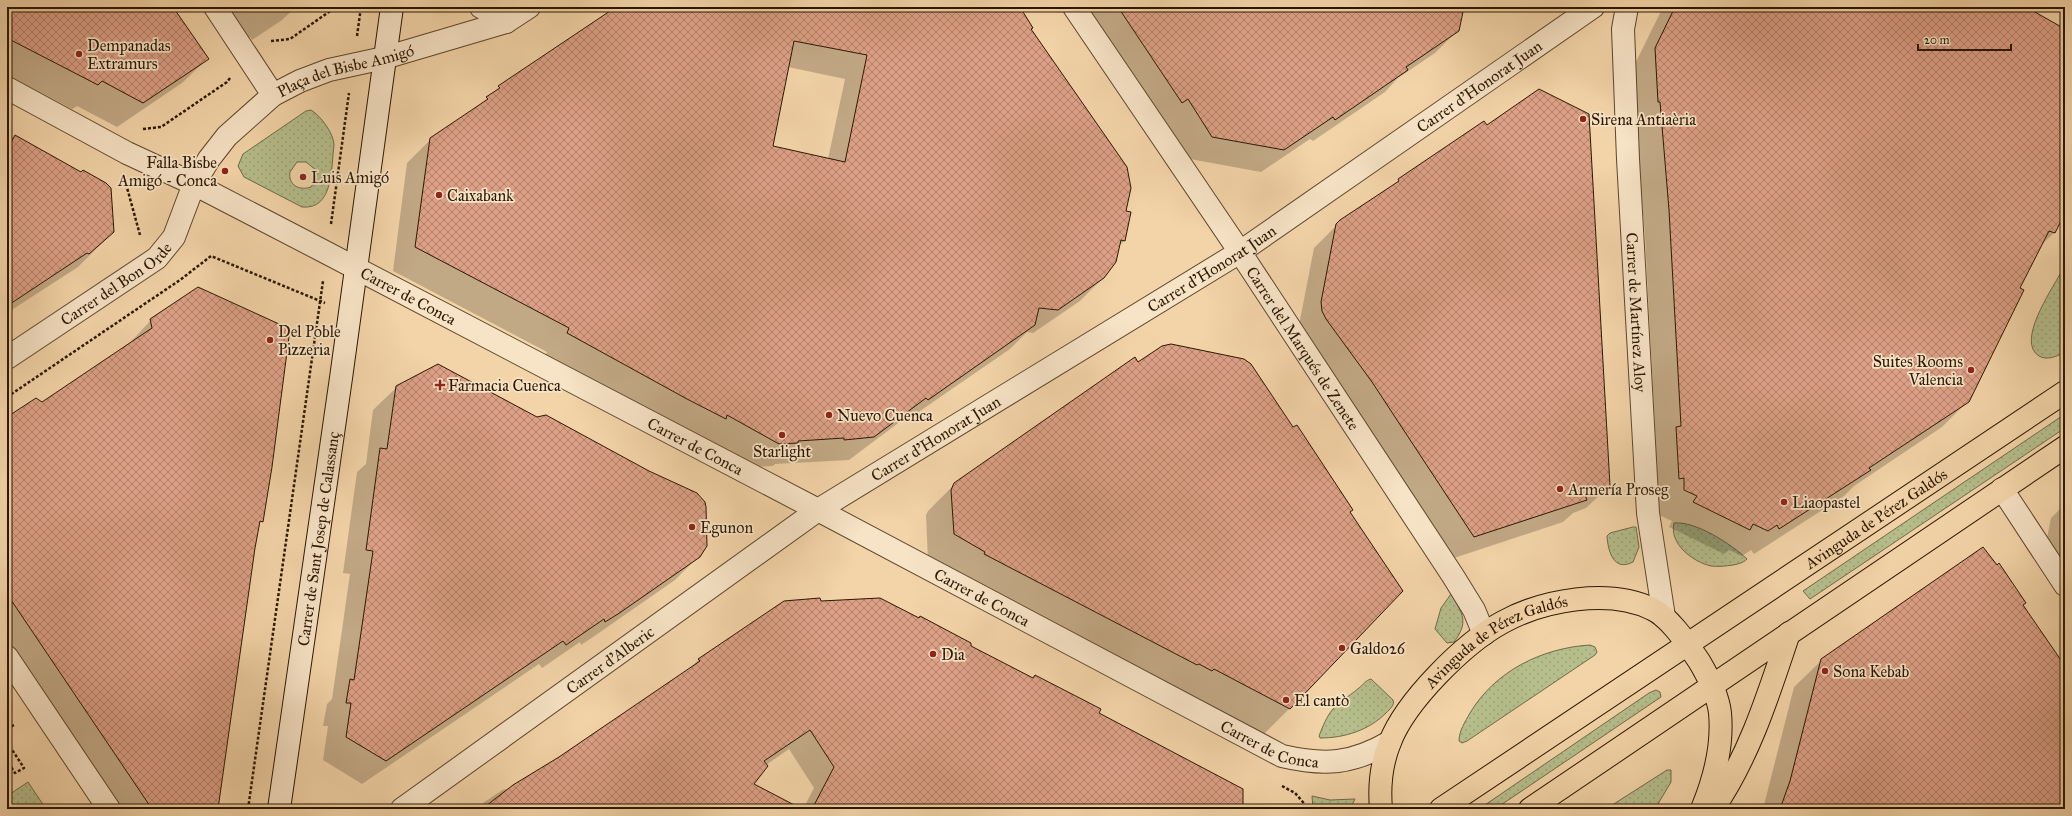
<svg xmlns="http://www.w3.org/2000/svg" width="2072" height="816" font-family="'IM FELL Great Primer',serif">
<defs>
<pattern id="grass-dots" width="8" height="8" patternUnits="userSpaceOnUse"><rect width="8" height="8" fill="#b5be8c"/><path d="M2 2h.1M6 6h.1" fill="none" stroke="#9ca377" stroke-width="1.8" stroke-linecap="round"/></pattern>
<pattern id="building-cross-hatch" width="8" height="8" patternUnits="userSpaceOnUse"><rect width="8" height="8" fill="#dca086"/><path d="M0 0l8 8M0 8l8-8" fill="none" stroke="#b3816b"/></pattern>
</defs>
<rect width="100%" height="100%" fill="#f3d4a8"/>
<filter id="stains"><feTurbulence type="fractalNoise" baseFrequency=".005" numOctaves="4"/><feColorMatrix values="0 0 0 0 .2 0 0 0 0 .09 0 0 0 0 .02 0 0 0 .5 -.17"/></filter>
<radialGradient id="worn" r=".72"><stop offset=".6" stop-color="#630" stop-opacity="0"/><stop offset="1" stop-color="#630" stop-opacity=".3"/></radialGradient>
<!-- grass -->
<g fill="url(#grass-dots)" stroke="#706a46" fill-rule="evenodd">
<path d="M311 110C321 116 334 134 334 145 331 167 334 210 302 207L244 177 238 166 243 154 306 111ZM297 162H306L316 170V179L311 187C299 191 288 185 290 172Z"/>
<path d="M2060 274 2065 276V352C2058 356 2047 361 2039 356 2016 342 2051 291 2060 274Z"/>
<path d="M2065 414V428L1810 599 1803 591Z"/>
<path d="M1674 523C1696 521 1731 544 1747 559 1743 563 1738 564 1733 565 1726 566 1718 567 1711 566 1693 562 1669 544 1674 523Z"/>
<path d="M1633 527H1636L1639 547 1633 562C1614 572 1608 552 1607 536L1610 533Z"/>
<path d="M1451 594C1463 614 1469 622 1454 642L1447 643 1435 629 1441 608Z"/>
<path d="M1590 645 1595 647 1597 652 1595 655 1467 741 1462 743 1459 741C1459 731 1465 722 1470 713 1495 671 1542 648 1590 645Z"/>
<path d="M1371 679 1393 700C1395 705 1390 709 1386 713 1369 730 1345 738 1320 738L1319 736C1331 705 1334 708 1359 688 1363 685 1366 680 1371 679Z"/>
<path d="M1656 690 1660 692 1661 697 1495 809H1479L1649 693Z"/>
<path d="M1667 770H1671V782L1655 809H1606Z"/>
<path d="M28 782 46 809H7V796Z"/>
<path d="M1312 796 1330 800 1355 799 1350 809H1313Z"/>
</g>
<!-- shadow -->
<g fill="#0003" fill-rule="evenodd">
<path d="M7 7H171L207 59 182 83 117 127 77 106 72 109 7 75Z"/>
<path d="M221 7H296L282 20 252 40 250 37 247 40Z"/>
<path d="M617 7H1018L1125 212 1130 213 1124 241 1118 247 1104 277 1080 301 1033 333 1027 332 1010 349 904 422 901 421 849 460 775 464 773 466 755 467 544 357 547 352 393 271 407 163 431 139 477 108 499 87ZM788 67 845 79 828 159 772 147Z"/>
<path d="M1081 7H1463L1458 30 1435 53 1398 78 1385 92 1313 141 1310 139 1261 172 1190 159 1165 121 1160 125Z"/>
<path d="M1663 7H2022L2065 30V210L2054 233 2039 247 1968 401 1942 427 1854 486 1844 496 1754 554 1751 550 1742 556 1729 550 1724 554 1669 527 1672 521 1659 515V503L1654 504 1651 453 1656 448 1645 236 1630 74Z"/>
<path d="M7 134 14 138 113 232 78 267 7 313Z"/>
<path d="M1399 180 1609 486 1586 508 1573 513 1563 522 1451 559 1299 325 1314 248 1343 219 1392 187Z"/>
<path d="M151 320 262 521 258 525 217 809H110L7 658V418L42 403 126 347Z"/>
<path d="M1138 364 1349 513 1290 708 1263 735 928 561 926 515 928 511 955 484Z"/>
<path d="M397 387 699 556 675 580 593 637 581 645 580 642 542 668 539 664 362 784 323 760 328 726H323L327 704 332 699 350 574 343 573 357 472 366 464 373 410Z"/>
<path d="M2065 504V596L2042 563 2051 518Z"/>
<path d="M819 599 820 603 970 647 1097 714 1242 809H803L814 788 789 749 766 765 752 784 800 809H474L504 789 508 790 559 758 687 672 699 659 787 600Z"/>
<path d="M2022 605 2065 668V809H1763L1794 687 1822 660Z"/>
</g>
<!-- building -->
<g fill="url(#building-cross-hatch)" stroke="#2b1700" fill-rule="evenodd">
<path d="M7 7H173L209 59 143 103 102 81 98 85 7 38Z"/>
<path d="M616 7H1020L1033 28 1031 29 1127 167 1131 188 1126 211 1131 212 1125 241 1121 240 1116 262 1104 278 1058 310 1039 308 1035 325 928 400 926 398 874 437 844 440V438L798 441V443L779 444 727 415 726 419 687 399 567 333 569 328 415 247 430 138 488 99 486 97 500 88 498 86ZM794 41 867 55 845 162 773 146Z"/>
<path d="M1118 7H1464L1459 31 1406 67 1408 70 1335 120 1333 117 1284 150 1212 137 1188 99 1182 103Z"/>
<path d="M1675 7H2026L2065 29V213L2055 233 2049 231 2020 288 2024 290 1969 402 1869 468 1871 470 1779 529 1777 525 1768 531 1753 524 1750 530 1693 502 1697 496 1684 490V478L1679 479 1676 427 1681 426 1669 210 1660 102H1658L1655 48Z"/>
<path d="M1539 89 1589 114 1610 486 1585 495 1587 500 1474 537 1372 382 1326 319 1322 311 1321 302 1336 224 1340 220 1399 181 1398 179 1484 121 1487 125Z"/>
<path d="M15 135 81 172 83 170 106 183 111 188 114 232 89 254 87 253 7 306V150Z"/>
<path d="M198 287 290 329 272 467 263 522 260 521 255 548 218 809H152L7 594V417L36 398 42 402 152 328 150 319Z"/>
<path d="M1171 344 1244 359 1251 364 1293 427 1297 425 1353 510 1350 512 1403 591 1290 709 1214 669 1212 671 1199 664 1197 665 984 554 985 552 954 534 951 490 954 483 1135 357 1138 362 1162 346Z"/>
<path d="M438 364 537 417 546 415 649 471 697 493 705 502 706 507 707 546 700 557 618 614 605 622 604 619 566 645 563 641 386 761 346 737 351 703H346L350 679 354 680 373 551 366 550 380 448 387 449 396 386Z"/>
<path d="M1983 547 1997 565 1999 563 2026 603 2023 605 2065 666V809H1780L1790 781 1821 659Z"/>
<path d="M820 598 821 601 880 598 919 618 920 616 971 643V646L1033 678 1035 675 1101 709 1099 713 1243 789V809H812L834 767 810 730 764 761 768 766 754 784 802 809H482L513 785 559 757 700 661 698 659 784 601Z"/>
</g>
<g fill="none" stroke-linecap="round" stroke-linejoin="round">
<!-- minor casing -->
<g stroke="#5d462a" stroke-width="24">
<g id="minor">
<path d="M215 7 273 95"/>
<path d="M481 7 506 22"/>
<path id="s1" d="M1074 7 1240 252 1453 576 1474 610 1484 634"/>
<path id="s2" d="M1627 7 1623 29 1628 159 1648 513 1664 617"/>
<path id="s3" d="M7 358 157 258 174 237 194 184 209 159 227 136 273 95 300 81 329 70 384 58 506 22 529 7"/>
<path d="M2002 489 2065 585"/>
<path d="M7 657 109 809"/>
<path id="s4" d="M402 809 818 510 1240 252 1593 7"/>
</g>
</g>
<!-- tertiary casing -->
<g stroke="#5d462a" stroke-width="24">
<g id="tertiary">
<path id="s5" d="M7 88 127 153 194 184 327 253 818 510 1282 756C1325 766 1352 764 1390 742"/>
</g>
</g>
<!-- secondary casing -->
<g stroke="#2b1700" stroke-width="24">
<g id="secondary">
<path id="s6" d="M279 809 341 378 392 7"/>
</g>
</g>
<!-- primary casing -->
<g stroke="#2b1700" stroke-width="24">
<g id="primary">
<path id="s7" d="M1381 809C1379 786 1381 764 1390 742 1406 701 1464 643 1503 622 1543 600 1609 588 1652 609 1670 617 1688 645 1699 661 1708 676 1718 695 1720 713 1723 745 1714 780 1702 809"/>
<path id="s8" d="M1441 809 2065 392"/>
<path d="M1530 809 2065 447"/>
<path d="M1713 809C1749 757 1769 693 1789 633"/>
</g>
</g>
<!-- path -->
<g stroke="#2b1700" stroke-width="2.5" stroke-dasharray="3 2" stroke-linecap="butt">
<path d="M357 36 361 7"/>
<path d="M271 41 290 39 336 7"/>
<path d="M143 129 161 127 227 82 230 78"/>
<path d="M126 184 140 235"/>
<path d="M331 224 349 93"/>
<path d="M7 397 180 280 211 256 325 303"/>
<path d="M7 729 14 725"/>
<path d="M7 742 24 768 15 773 7 761"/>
<path d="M1282 786 1295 793 1309 809"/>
<path d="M248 809 323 281"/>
</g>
<!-- minor -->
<use href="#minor" stroke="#f7e3c6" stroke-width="22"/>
<!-- tertiary -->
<use href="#tertiary" stroke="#f7e3c6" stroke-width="22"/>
<!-- secondary -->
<use href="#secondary" stroke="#f7e3c6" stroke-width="22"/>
<!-- primary -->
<use href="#primary" stroke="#f3d4a8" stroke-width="22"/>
</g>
<!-- markers -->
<g fill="#8f2418" stroke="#f7e3c6" stroke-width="1.5">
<circle cx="79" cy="54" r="4"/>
<circle cx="1583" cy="119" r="4"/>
<circle cx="225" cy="171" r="4"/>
<circle cx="303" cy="177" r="4"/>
<circle cx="439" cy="195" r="4"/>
<circle cx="270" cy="340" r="4"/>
<circle cx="1971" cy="370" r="4"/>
<path d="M438 379h4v4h4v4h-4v4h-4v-4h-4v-4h4z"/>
<circle cx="829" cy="415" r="4"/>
<circle cx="782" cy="435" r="4"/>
<circle cx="1560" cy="489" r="4"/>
<circle cx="1784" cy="502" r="4"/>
<circle cx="692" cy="527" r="4"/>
<circle cx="1342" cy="648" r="4"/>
<circle cx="933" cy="654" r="4"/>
<circle cx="1825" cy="671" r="4"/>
<circle cx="1286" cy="700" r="4"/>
</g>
<g text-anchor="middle" stroke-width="3.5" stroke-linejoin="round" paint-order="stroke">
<!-- poi labels -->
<g font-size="16" fill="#2b1700" stroke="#f7e3c6" text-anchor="start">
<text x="87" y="51">Dempanadas<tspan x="87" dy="18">Extramurs</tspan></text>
<text x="1591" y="125">Sirena Antiaèria</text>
<text x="217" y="168" text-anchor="end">Falla Bisbe<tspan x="217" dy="18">Amigó - Conca</tspan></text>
<text x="311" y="183">Luis Amigó</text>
<text x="447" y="201">Caixabank</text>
<text x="278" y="337">Del Poble<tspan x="278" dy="18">Pizzeria</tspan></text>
<text x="1963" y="367" text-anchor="end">Suites Rooms<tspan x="1963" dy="18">Valencia</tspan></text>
<text x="448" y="391">Farmacia Cuenca</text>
<text x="837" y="421">Nuevo Cuenca</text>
<text x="782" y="457" text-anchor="middle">Starlight</text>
<text x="1568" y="495">Armería Proseg</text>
<text x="1792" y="508">Liaopastel</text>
<text x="700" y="533">Egunon</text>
<text x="1350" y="654">Galdo26</text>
<text x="941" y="660">Dia</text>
<text x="1833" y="677">Sona Kebab</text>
<text x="1294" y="706">El cantò</text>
</g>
<!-- street labels -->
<g font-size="16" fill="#2b1700" stroke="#f7e3c6">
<text dy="6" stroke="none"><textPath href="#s3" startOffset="461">Plaça del Bisbe Amigó</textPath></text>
<text dy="6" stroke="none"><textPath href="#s4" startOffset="1298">Carrer d'Honorat Juan</textPath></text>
<text dy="6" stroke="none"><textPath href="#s4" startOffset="974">Carrer d'Honorat Juan</textPath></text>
<text dy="6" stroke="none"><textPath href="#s3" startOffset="132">Carrer del Bon Orde</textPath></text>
<text dy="6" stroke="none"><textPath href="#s5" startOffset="452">Carrer de Conca</textPath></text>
<text dy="6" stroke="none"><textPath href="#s2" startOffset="306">Carrer de Martínez Aloy</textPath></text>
<text dy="6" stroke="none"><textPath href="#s1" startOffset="411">Carrer del Marqués de Zenete</textPath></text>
<text dy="6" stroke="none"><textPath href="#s4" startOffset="650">Carrer d'Honorat Juan</textPath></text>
<text dy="6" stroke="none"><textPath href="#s5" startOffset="776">Carrer de Conca</textPath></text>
<text dy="6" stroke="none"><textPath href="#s8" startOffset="523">Avinguda de Pérez Galdós</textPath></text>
<text dy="6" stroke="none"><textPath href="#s6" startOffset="273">Carrer de Sant Josep de Calassanç</textPath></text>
<text dy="6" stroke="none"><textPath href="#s5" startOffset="1100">Carrer de Conca</textPath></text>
<text dy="6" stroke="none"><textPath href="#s7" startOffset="220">Avinguda de Pérez Galdós</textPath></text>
<text dy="6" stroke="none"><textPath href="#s4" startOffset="256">Carrer d'Alberic</textPath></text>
<text dy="6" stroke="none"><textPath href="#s5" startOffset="1424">Carrer de Conca</textPath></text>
</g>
</g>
<!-- margin -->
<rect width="2072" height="816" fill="none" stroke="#f3d4a8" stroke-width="24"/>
<rect x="8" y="8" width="2056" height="800" fill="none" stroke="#2b1700" stroke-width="2"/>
<rect x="12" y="12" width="2048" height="792" fill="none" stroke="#2b1700"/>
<!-- scale -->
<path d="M1918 44v6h93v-6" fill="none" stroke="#2b1700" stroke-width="2"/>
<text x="1924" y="44" font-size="12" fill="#2b1700" stroke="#f7e3c6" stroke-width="3" paint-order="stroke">20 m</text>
<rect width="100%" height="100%" filter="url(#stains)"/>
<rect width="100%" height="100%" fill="url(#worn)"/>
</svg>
